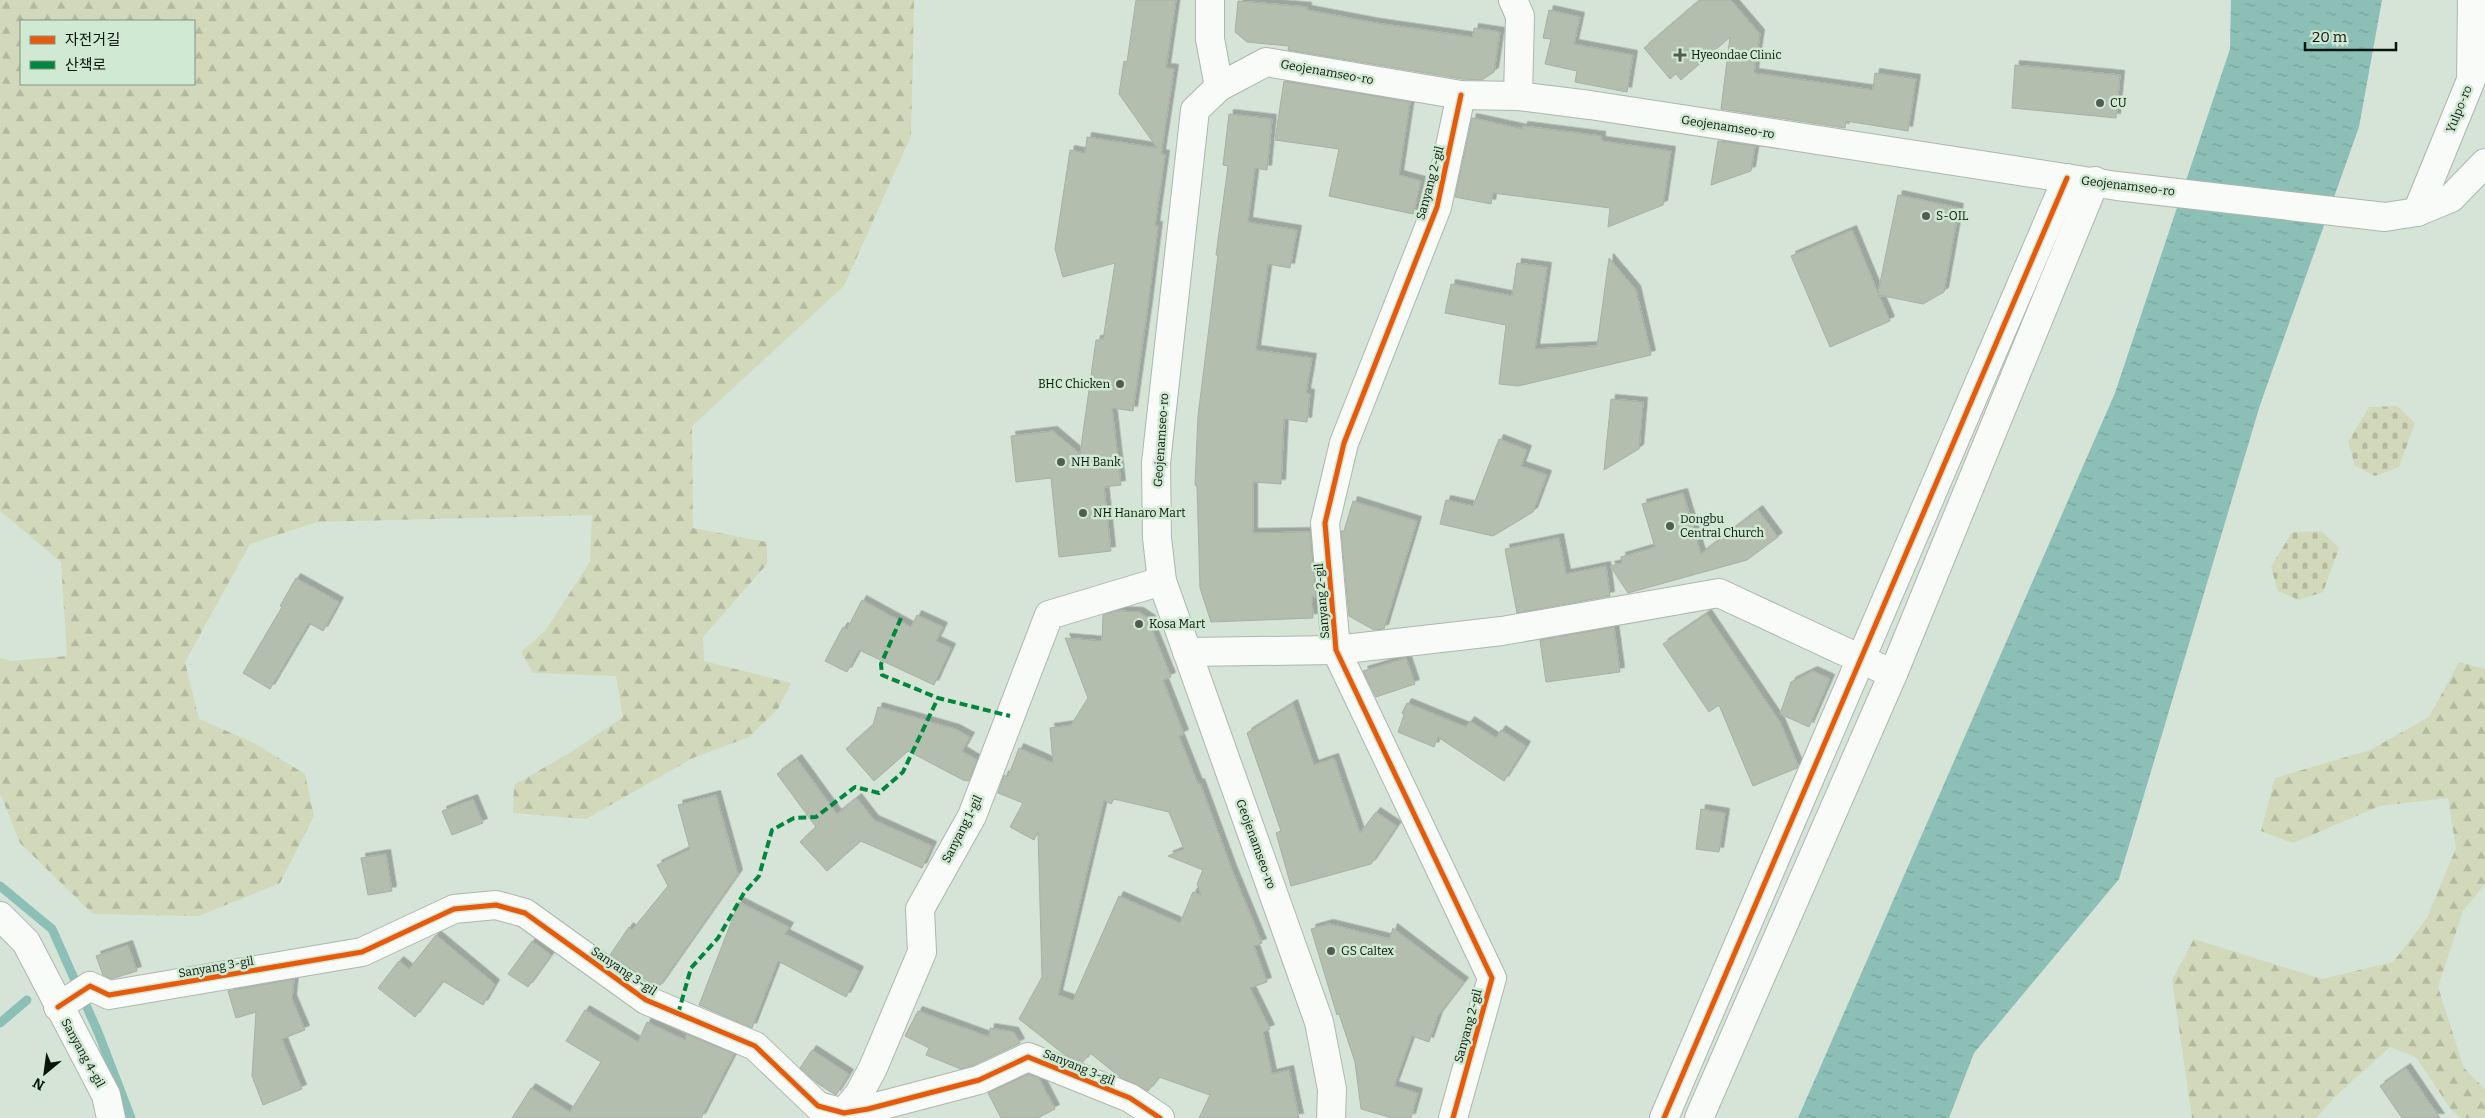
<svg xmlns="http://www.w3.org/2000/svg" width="2485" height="1118" font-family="Bitter,'Noto Sans KR',serif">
<defs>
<pattern id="forest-firs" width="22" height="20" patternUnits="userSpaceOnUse" patternTransform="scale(1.25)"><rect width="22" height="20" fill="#d2d9ba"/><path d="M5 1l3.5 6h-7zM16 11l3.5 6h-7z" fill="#b3b99f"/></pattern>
<pattern id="cemetery-stones" width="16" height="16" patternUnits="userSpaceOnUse" patternTransform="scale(1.25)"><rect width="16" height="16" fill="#d2d9ba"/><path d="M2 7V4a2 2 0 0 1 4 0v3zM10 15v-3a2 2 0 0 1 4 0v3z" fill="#b3b99f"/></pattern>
<pattern id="water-ripples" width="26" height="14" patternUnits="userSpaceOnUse" patternTransform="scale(1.25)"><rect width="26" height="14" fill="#8cbfb5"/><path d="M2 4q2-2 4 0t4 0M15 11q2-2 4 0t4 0" fill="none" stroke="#77a39a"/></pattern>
<filter id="shadow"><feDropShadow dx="4.5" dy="-4.5" stdDeviation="0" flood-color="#0004"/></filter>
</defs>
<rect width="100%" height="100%" fill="#d6e3d7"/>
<!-- forest -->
<g fill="url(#forest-firs)" fill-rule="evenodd">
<path d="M0 0H914L911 136 844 286 692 426 693 528 767 542V564L703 637 704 661 791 683 778 709 749 737 693 758 586 819 513 813 514 785 571 752 623 717 616 676 533 673 521 652 545 631 590 562 592 515 317 522 250 544 185 662 199 719 254 743 305 774 314 816 280 883 199 916 93 914 20 843 0 793V658L12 661 67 656 61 562 0 511ZM194 21V84H21V21Z"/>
<path d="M2459 662 2485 669V884L2463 911 2438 987 2464 1068 2485 1089V1118H2461L2450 1108 2416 1057 2390 1047 2337 1095 2316 1118H2192L2172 980 2194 939 2322 979 2393 962 2427 918 2456 848 2448 798 2380 806 2293 843 2261 831 2275 778 2370 750 2429 717Z"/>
</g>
<!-- cemetery -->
<g fill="url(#cemetery-stones)">
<path d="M2397 406 2415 423 2399 467 2375 476 2355 466 2348 442 2369 407Z"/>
<path d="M2321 531 2339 548 2323 592 2299 600 2278 591 2271 567 2292 532Z"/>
</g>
<!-- water -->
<path fill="url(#water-ripples)" d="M2231 0H2382L2359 127 2260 405 2119 879 1974 1053 1949 1118H1798L2115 393 2230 49Z"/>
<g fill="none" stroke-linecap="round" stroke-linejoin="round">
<!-- stream -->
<g stroke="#8cbfb5" stroke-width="9">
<path d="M0 886 52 929 98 1032 131 1118"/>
<path d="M0 1023 27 1000"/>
</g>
</g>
<!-- building -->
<g fill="#b3beaf" stroke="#a8b0a6" fill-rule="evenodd" filter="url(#shadow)">
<path d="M1136 0H1176L1166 68 1174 69 1161 154 1165 155 1155 226H1158L1148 305 1133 411 1112 408 1121 485 1104 487 1111 551 1059 557 1051 478 1016 482 1011 436 1053 431 1080 454 1096 340H1103L1115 263 1063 277 1055 249 1070 150 1085 153 1087 137 1157 148 1119 94 1124 61 1127 62Z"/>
<path d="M1700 0H1731L1760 34 1754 73 1873 90 1875 73 1916 79 1908 131 1846 121 1845 128 1721 109 1730 37 1681 80 1676 74 1670 79 1644 48Z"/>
<path d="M1238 1 1307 7V10L1376 23 1473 37 1474 28 1500 32 1494 72 1482 80 1462 79 1288 50 1289 46 1247 42 1235 32Z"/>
<path d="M1549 10 1580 17 1574 44 1633 55 1627 92 1575 82 1577 71 1545 64 1551 39 1543 38Z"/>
<path d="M2015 65 2120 75 2116 118 2012 108Z"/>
<path d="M1284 81 1410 102 1399 175 1421 181 1413 214 1329 196 1339 149 1275 140Z"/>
<path d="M1229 114 1272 119 1267 170 1255 168 1248 222 1297 230 1290 268 1268 264 1256 350 1312 358 1306 393 1310 394 1307 422 1284 419 1281 484 1253 482V533L1310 532 1316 597 1312 595 1313 618 1211 622 1200 588 1197 486 1195 485 1198 416 1218 255H1216L1228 166 1223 165Z"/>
<path d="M1472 118 1523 129V126L1601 136V141L1671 151 1663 205 1608 227 1610 208 1493 193 1491 204 1455 197Z"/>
<path d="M1718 141 1755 146 1751 171 1711 185Z"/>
<path d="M1898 195 1959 208 1944 292 1923 304 1879 295 1890 321 1830 347 1791 256 1852 230 1878 293Z"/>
<path d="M1609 258 1636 290 1651 355 1518 386 1499 384 1506 325 1445 313 1451 284 1512 296 1517 263 1547 267 1535 349 1597 346Z"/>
<path d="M1611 399 1643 402 1639 449 1604 470Z"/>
<path d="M1499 439 1527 450 1521 466 1547 475 1533 512 1493 536 1440 524 1446 500 1473 506Z"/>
<path d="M1683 493 1701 554 1758 510 1778 537 1747 560 1628 593 1610 566 1622 563 1621 557 1655 547 1642 504Z"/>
<path d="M1353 501 1417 521 1384 629 1374 630 1349 616 1341 531H1344Z"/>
<path d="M1559 538 1566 574 1606 566 1610 596 1517 613 1505 549Z"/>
<path d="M296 578 339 602 323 631 309 623 270 689 243 673 282 607 280 606Z"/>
<path d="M862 600 911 627 917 615 943 627 936 641 951 648 934 685 859 650 847 672 825 661 843 627 847 629Z"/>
<path d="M1116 611 1139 612 1151 620V627L1171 677 1163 680 1184 734 1179 736 1198 784 1200 783 1232 870 1262 943 1254 946 1267 982 1250 988 1270 1029 1263 1032 1272 1074 1289 1070 1299 1118H1199L1210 1095 1159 1077 1148 1091 1120 1077 1090 1053 1083 1062 1065 1055 1019 1019 1042 977 1038 832 1034 840 1010 827 1023 803 998 793 1004 775 1008 777 1019 748 1053 763 1050 728 1071 725 1088 698 1065 638 1102 641 1103 615ZM1114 799 1169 812 1184 849 1168 856 1203 870 1197 884 1201 895 1193 892 1180 923 1119 896 1073 1000 1058 995 1104 800 1111 804Z"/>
<path d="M1707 614 1780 722 1798 765 1797 768 1753 786 1719 705 1709 712 1663 644Z"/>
<path d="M1614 627 1620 672 1546 682 1540 640Z"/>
<path d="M1406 658 1415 684 1376 697 1363 671Z"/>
<path d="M1813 671 1830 679 1809 727 1780 714 1791 682Z"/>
<path d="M1407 703 1466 727 1470 721 1496 738 1501 730 1526 746 1504 781 1438 737 1434 747 1398 732 1404 715 1402 713Z"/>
<path d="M1293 704 1314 765 1334 758 1360 833 1376 812 1397 826 1371 864 1291 886 1276 833 1281 831 1247 733Z"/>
<path d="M878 707 955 729 970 737 962 751 977 760 969 781 963 780 908 751 874 781 846 749 873 725Z"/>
<path d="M797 759 837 814 857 798 874 820 932 846 922 868 861 841 827 871 800 842 816 827 777 774Z"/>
<path d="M716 795 738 874 658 988 610 955 629 927 632 930 668 886 657 865 690 849 678 805Z"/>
<path d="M473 799 483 823 452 835 442 811Z"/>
<path d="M1701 809 1725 813 1719 852 1696 849Z"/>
<path d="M386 854 392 891 368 895 361 858Z"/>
<path d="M739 902 789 927 785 934 859 971 846 997 778 961 752 1028 699 1005Z"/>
<path d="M1329 924 1390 939 1393 928 1464 982 1438 1016 1429 1042 1412 1036 1394 1086 1418 1093 1411 1118H1392L1361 1109 1355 1062 1339 1014 1337 1015 1311 929Z"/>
<path d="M436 935 495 984 483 1005 443 981 415 1017 378 988 399 961 409 969Z"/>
<path d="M532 941 551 955 528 987 508 974Z"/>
<path d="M128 945 137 971 111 979 103 975 96 956Z"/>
<path d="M294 979 292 999 305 1030 282 1039 302 1089 263 1105 252 1076 256 1012 236 1018 228 991Z"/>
<path d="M585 1010 638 1042 647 1022 685 1040 687 1034 734 1054 701 1118H512L531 1088 570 1112 601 1062 566 1041Z"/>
<path d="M918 1011 989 1037 990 1028 1014 1032 1020 1043 974 1065 961 1069 926 1055 929 1048 905 1036Z"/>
<path d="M812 1050 849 1074 836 1095 817 1083 800 1068Z"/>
<path d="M2406 1068 2440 1118H2402L2380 1086Z"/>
<path d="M1028 1074 1039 1078 1055 1109 1038 1118H1001L988 1093Z"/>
</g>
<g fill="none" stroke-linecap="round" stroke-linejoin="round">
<!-- minor casing -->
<g stroke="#acb7ad" stroke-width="30">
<g id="minor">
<path d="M1513 0 1520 16 1518 96"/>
<path d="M1187 652 1336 650 1502 631 1719 593 1893 674"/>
<path d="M0 916 26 942 106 1095 111 1118"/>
<path d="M58 1007 90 986 109 995 362 952 454 909 496 905 525 913 646 1000 755 1046 818 1106 844 1113 868 1109 979 1080 1028 1057 1130 1098 1160 1118"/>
<path d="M839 1118 859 1094 873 1068 922 952 920 909 972 816 1049 615 1162 581"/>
<path d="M1453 1118 1492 978 1336 650 1325 523 1344 443 1437 207 1461 95"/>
</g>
</g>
<!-- tertiary casing -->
<g stroke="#acb7ad" stroke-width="30">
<g id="tertiary">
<path d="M1210 0V39L1219 87"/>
<path d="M2417 212 2471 80 2472 0"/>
<path d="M1664 1118 2067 178"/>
<path d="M1699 1118 1893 674 2095 181"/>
</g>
</g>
<!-- primary casing -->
<g stroke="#acb7ad" stroke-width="30">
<path id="primary" d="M1331 1118 1332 1089 1319 1022 1162 581 1157 538 1156 463 1195 110 1219 87 1266 62 1461 95 1518 96 1590 105 2117 186 2385 217 2417 212 2451 198 2485 163"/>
</g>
<!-- minor -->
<use href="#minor" stroke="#f9fbf9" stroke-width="28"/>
<!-- tertiary -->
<use href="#tertiary" stroke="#f9fbf9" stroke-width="28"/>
<!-- primary -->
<use href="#primary" stroke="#f9fbf9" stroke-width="28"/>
<!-- quiet -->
<g stroke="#00873e" stroke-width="4" stroke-dasharray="8 4" stroke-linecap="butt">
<path d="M901 618 881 664 882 675 938 698 1010 716"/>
<path d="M678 1014 691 968 718 938 744 893 759 876 772 830 794 818 816 817 855 787 879 793 903 772 938 698"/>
</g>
<!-- cycleway casing -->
<g stroke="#d0e9d2" stroke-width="8">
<g id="cycleway">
<path d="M58 1007 90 986 109 995 362 952 454 909 496 905 525 913 646 1000 755 1046 818 1106 844 1113 868 1109 979 1080 1028 1057 1130 1098 1160 1118"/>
<path d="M1453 1118 1492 978 1336 650 1325 523 1344 443 1437 207 1461 95"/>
<path d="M1664 1118 2067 178"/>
</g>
</g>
<!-- cycleway -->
<use href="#cycleway" stroke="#e8590c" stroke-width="5"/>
</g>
<!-- markers -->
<g fill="#525c53" stroke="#d0e9d2" stroke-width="2">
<path d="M1677.5 47.5h5v5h5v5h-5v5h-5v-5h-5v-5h5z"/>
<circle cx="2100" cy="103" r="5"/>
<circle cx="1926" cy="216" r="5"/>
<circle cx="1120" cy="384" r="5"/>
<circle cx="1061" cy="462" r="5"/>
<circle cx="1083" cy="513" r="5"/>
<circle cx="1670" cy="526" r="5"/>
<circle cx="1139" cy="624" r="5"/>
<circle cx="1331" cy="951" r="5"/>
</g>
<g text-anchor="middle" stroke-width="5" stroke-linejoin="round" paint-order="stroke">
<!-- poi labels -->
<g font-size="12" fill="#0b140c" stroke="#d0e9d2" text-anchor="start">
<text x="1691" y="59">Hyeondae Clinic</text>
<text x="2110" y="107">CU</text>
<text x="1936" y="220">S-OIL</text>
<text x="1110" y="388" text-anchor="end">BHC Chicken</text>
<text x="1071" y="466">NH Bank</text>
<text x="1093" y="517">NH Hanaro Mart</text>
<text x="1680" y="523">Dongbu<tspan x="1680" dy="14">Central Church</tspan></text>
<text x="1149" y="628">Kosa Mart</text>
<text x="1341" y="955">GS Caltex</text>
</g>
<!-- street labels -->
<g font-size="12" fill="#0b140c" stroke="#d0e9d2">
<text transform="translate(1327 72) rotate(10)" y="4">Geojenamseo-ro</text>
<text transform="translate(2459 109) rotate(-68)" y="4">Yulpo-ro</text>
<text transform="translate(1728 127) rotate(9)" y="4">Geojenamseo-ro</text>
<text transform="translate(1430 183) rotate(-75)" y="4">Sanyang 2-gil</text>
<text transform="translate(2128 186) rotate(7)" y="4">Geojenamseo-ro</text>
<text transform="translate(1161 440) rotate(-86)" y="4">Geojenamseo-ro</text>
<text transform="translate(1322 601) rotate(-95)" y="4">Sanyang 2-gil</text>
<text transform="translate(962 829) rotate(-63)" y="4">Sanyang 1-gil</text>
<text transform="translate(1256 844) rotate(70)" y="4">Geojenamseo-ro</text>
<text transform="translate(216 967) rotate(-10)" y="4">Sanyang 3-gil</text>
<text transform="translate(624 971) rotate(34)" y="4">Sanyang 3-gil</text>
<text transform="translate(1468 1026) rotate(-75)" y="4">Sanyang 2-gil</text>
<text transform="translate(83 1053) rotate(61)" y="4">Sanyang 4-gil</text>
<text transform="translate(1079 1067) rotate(22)" y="4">Sanyang 3-gil</text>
</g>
</g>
<!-- legend -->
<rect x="20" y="20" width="175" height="65" fill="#d0e9d2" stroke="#819483"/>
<rect x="30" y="36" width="25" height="8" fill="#e8590c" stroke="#819483"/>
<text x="65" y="45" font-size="15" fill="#0b140c">자전거길</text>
<rect x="30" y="61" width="25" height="8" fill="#00873e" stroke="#819483"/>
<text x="65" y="70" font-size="15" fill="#0b140c">산책로</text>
<!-- north arrow -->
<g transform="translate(45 1073) rotate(209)" stroke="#d0e9d2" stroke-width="4" paint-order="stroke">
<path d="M0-4L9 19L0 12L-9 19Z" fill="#0b140c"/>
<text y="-8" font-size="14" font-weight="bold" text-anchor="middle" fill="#0b140c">N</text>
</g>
<!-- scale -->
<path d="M2305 42v8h91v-8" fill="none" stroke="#0b140c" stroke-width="2.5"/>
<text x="2312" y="42" font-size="15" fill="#0b140c" stroke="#d0e9d2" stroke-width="4" paint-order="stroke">20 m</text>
</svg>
